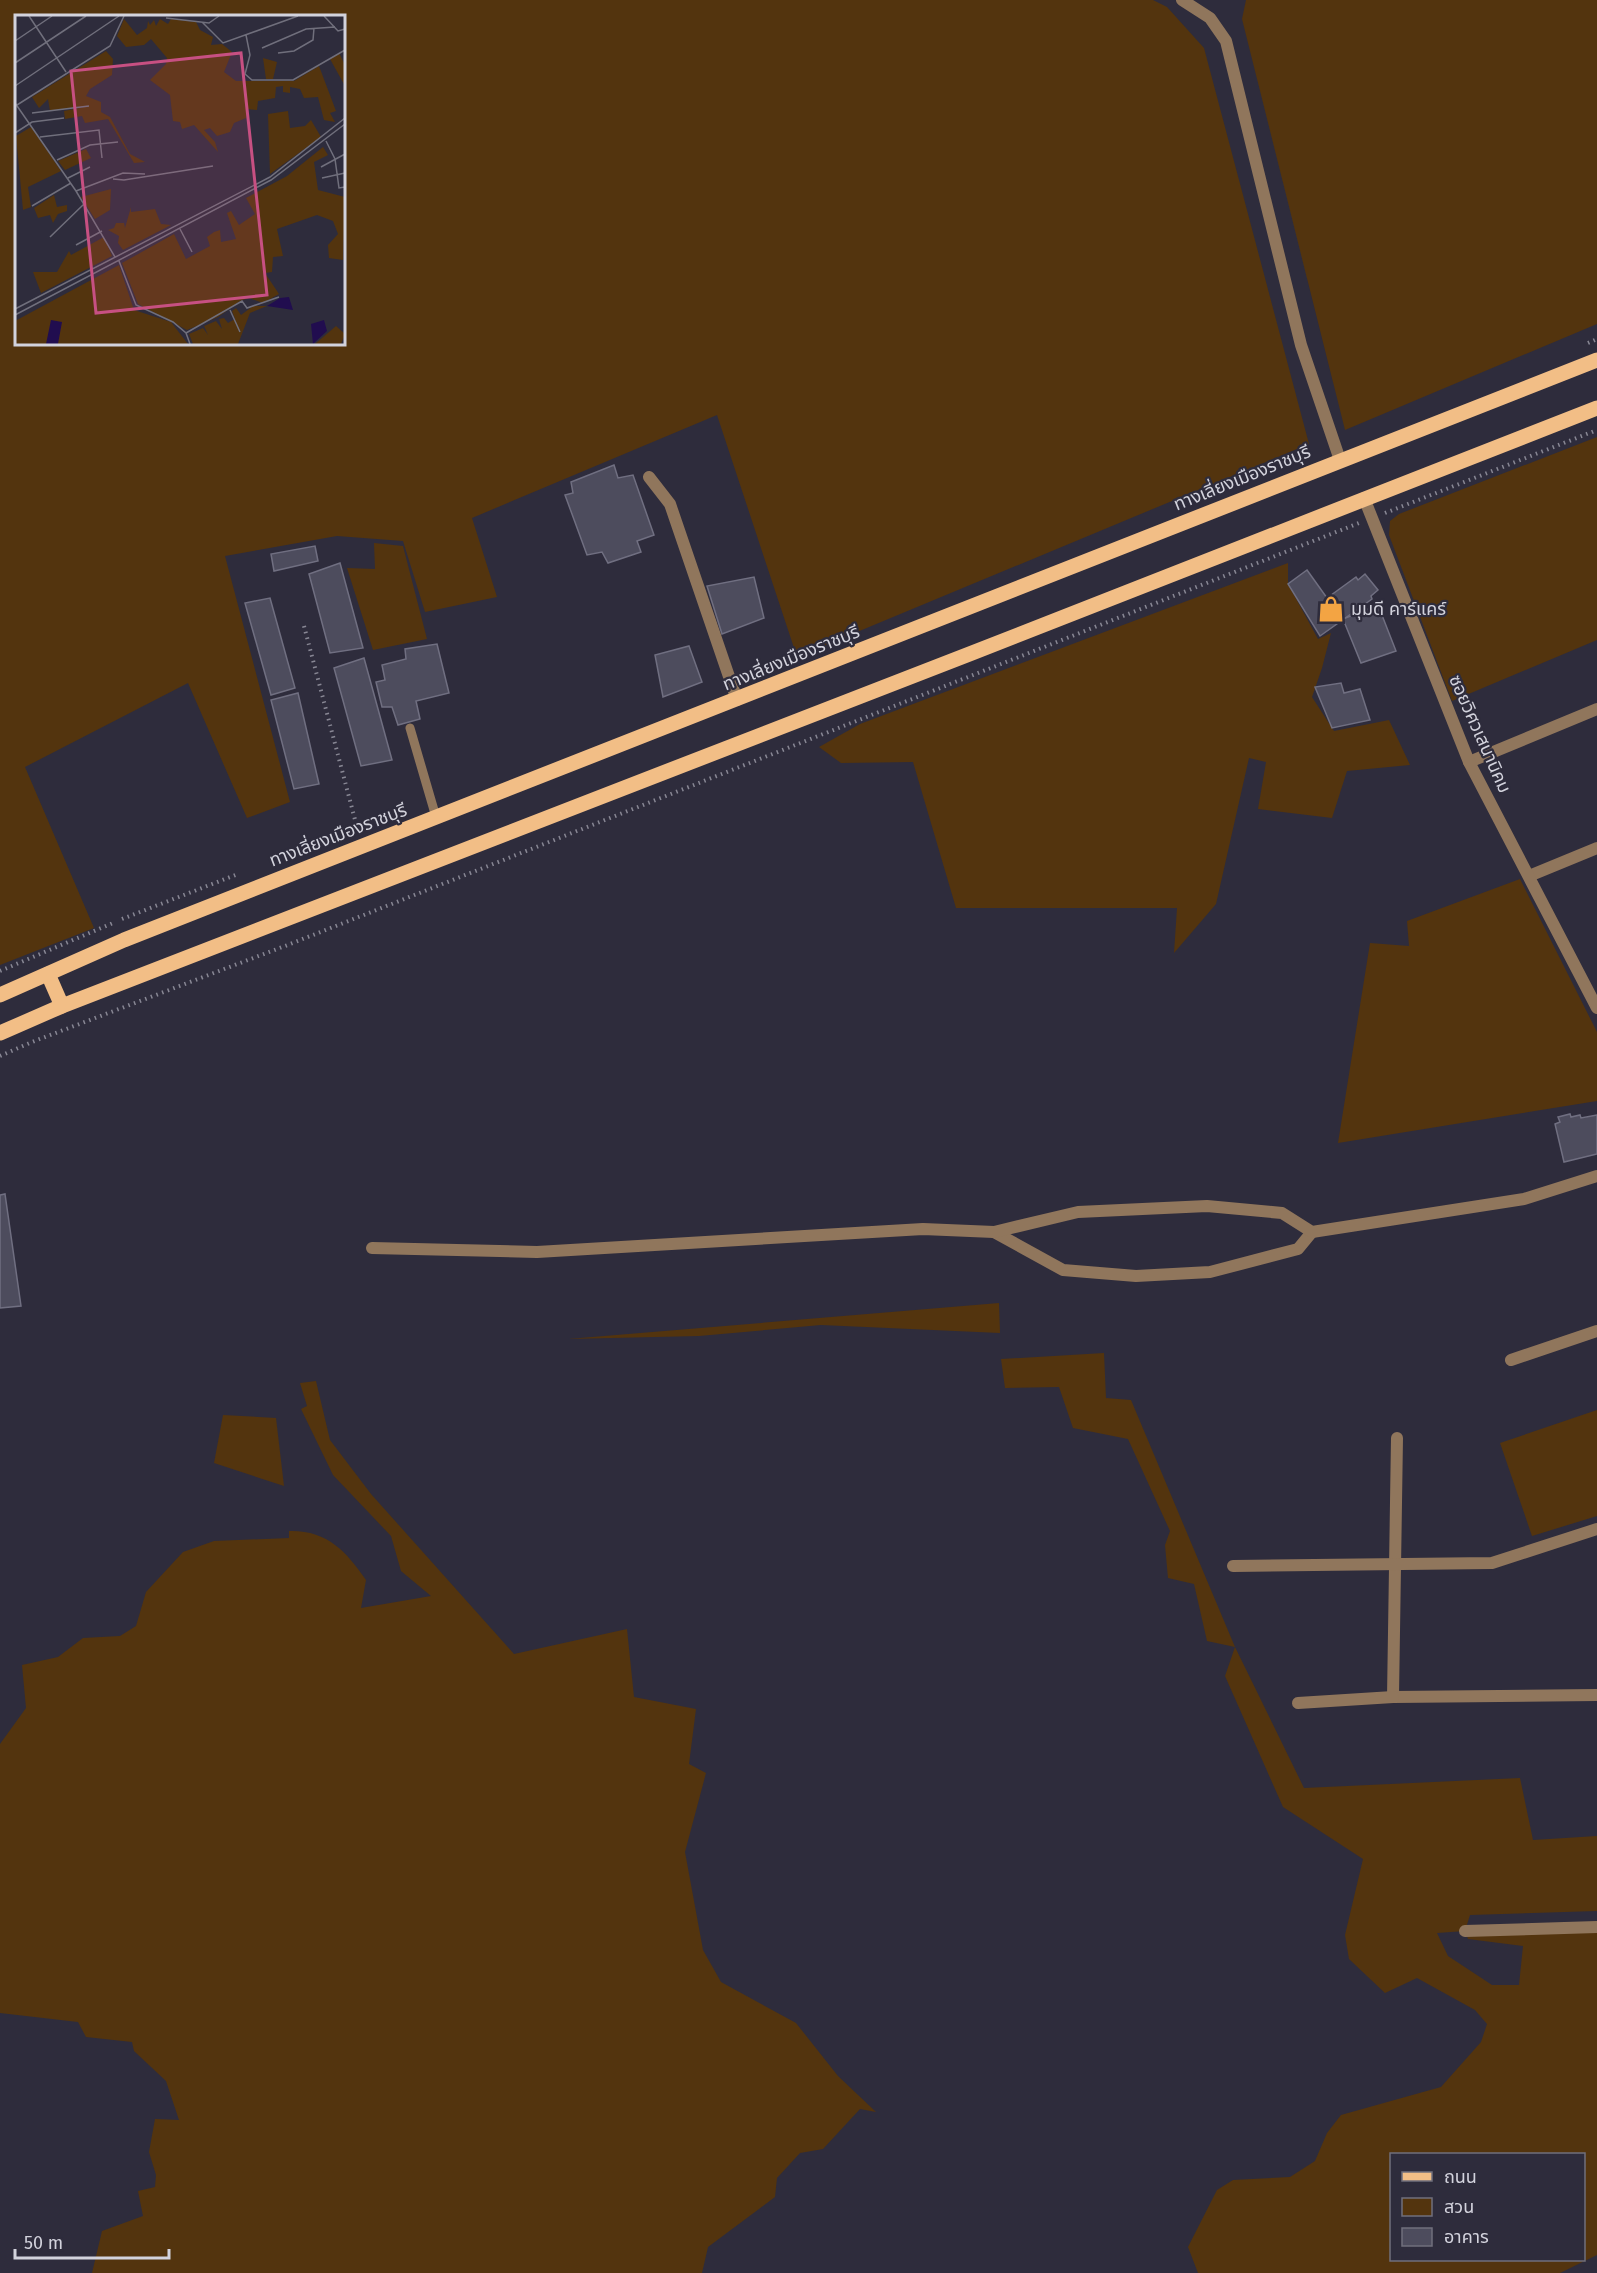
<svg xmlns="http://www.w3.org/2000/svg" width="1597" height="2273" font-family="'Fira Sans','Noto Sans Thai',sans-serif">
<rect width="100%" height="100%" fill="#2e2c3c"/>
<!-- green -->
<g fill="#53340e" fill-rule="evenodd">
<path d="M0 0H1153L1167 7 1204 48 1309 444 797 657 717 415 472 518 497 597 425 612 403 541 337 536 225 556 290 802 247 818 188 683 25 767 94 928 0 965ZM16 16H344V344H16Z"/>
<path d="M1246 0H1597V324L1345 430 1242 19Z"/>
<path d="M1597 437V640L1452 701 1389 535 1390 521 1399 514Z"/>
<path d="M374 543 403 546 427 639 373 650 347 568 375 569Z"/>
<path d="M1288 563V584L1318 639 1331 633 1322 668 1312 697 1334 731 1389 720 1410 765 1347 771 1332 818 1258 809 1266 762 1249 758 1216 904 1174 953 1177 908H956L913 762 841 763 819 747 860 724Z"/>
<path d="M1520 879 1597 1032V1101L1338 1143 1370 943 1409 946 1407 921Z"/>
<path d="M999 1303 1000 1333 821 1325 699 1336 568 1339Z"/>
<path d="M1104 1353 1106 1398 1131 1400 1235 1647 1304 1788 1520 1778 1533 1840 1597 1836V1911L1470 1915 1465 1931 1597 1928V2255L1560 2273H1198L1188 2247 1217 2190 1233 2180 1290 2177 1315 2161 1327 2133 1341 2115 1441 2087 1481 2042 1487 2024 1475 2010 1417 1978 1385 1993 1349 1959 1345 1935 1363 1859 1283 1807 1225 1676 1235 1647 1207 1641 1194 1584 1168 1578 1165 1545 1170 1531 1128 1439 1073 1428 1059 1387 1005 1388 1001 1359ZM1465 1931 1468 1939 1523 1946 1519 1985H1492L1448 1956 1437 1933ZM1392 2154H1584V2260H1392Z"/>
<path d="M316 1381 330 1440 371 1494 514 1654 627 1629 634 1697 696 1709 689 1764 706 1773 685 1852 703 1950 721 1982 796 2023 838 2076 876 2112 860 2109 823 2149 800 2153 777 2178 775 2197 708 2247 702 2273H92L102 2231 143 2216 138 2191 155 2187 156 2175 149 2152 155 2119 179 2120 166 2081 134 2051 132 2042 86 2037 78 2022 0 2013V1744L26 1708 22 1665 58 1657 83 1638 120 1636 136 1626 146 1592 183 1552 214 1541 289 1538V1531C327 1530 346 1551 366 1580L361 1608 431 1596 401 1571 391 1536 333 1475 301 1409 307 1406 300 1383Z"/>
<path d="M1597 1410V1516L1532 1536 1500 1443Z"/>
<path d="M223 1415 276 1418 284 1486 214 1463Z"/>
</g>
<!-- building -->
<g fill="#4d4c5d" stroke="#706f81" stroke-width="1.5">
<path d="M614 465 618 478 633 475 654 535 637 541 641 552 608 563 602 552 587 555 565 495 573 493 571 482Z"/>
<path d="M315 546 318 561 274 571 271 554Z"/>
<path d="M340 563 363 648 330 653 309 574Z"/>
<path d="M1307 570 1327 598 1356 577 1358 580 1365 574 1378 590 1371 596 1372 599 1320 636 1288 584Z"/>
<path d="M754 577 764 618 722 634 707 586Z"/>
<path d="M270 598 295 688 271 695 245 603Z"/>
<path d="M1378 605 1396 651 1361 663 1343 619Z"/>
<path d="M437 644 449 693 416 701 420 719 398 725 392 707H382L376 682 385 680 382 665 406 659 405 649Z"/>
<path d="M689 646 702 682 663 697 655 655Z"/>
<path d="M364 658 392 760 361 766 334 668Z"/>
<path d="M1341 683 1344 693 1360 689 1370 720 1332 728 1315 687Z"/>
<path d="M298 693 319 784 294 789 271 700Z"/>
<path d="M1570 1114 1571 1117 1580 1115 1581 1118 1597 1115V1154L1564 1162 1555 1124 1560 1122 1558 1117Z"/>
<path d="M5 1194 21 1306 0 1308V1195Z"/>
</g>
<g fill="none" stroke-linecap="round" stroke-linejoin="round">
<!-- path -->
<g stroke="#888794" stroke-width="4" stroke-dasharray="1.5 4.5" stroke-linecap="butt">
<path d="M1588 343 1597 339"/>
<path d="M1385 513 1597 430"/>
<path d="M304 626 358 831"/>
<path d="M122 919 238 874"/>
<path d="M0 971 113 923"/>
<path d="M0 1056 32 1042 285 946 1359 523"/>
</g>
<!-- service -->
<path stroke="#90765c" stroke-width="9" d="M410 728 436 817"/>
<!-- minor -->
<g stroke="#90765c" stroke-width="12">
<path d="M1182 0 1210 18 1226 41 1301 345 1340 460"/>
<path d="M649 477 670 504 737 700"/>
<path d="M1469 762 1597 709"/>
<path d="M1529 876 1597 848"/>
<path d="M994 1232 1063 1270 1136 1276 1210 1272 1298 1249 1312 1232"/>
<path d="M372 1248 537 1252 923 1229 994 1232 1078 1212 1207 1206 1282 1213 1312 1232 1524 1199 1597 1176"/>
<path d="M1511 1360 1597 1331"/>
<path d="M1397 1438 1393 1697 1597 1695"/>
<path d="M1233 1566 1492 1563 1597 1529"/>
<path d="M1298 1703 1393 1697"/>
<path d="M1465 1931 1597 1927"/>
</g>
<!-- tertiary -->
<path stroke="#90765c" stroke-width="12" d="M1364 498 1469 762 1597 1008"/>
<!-- primary -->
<g stroke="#f2be86" stroke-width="15">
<path d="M48 974 62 1006"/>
<path d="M0 995 124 940 1597 360"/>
<path d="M0 1033 62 1006 972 653 1597 408"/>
</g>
</g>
<!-- icons -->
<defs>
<g id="shop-bare" transform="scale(2.07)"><path d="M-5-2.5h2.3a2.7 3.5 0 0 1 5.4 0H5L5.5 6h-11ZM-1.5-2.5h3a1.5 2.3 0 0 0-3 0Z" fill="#f3a443" stroke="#2e2c3c" stroke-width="2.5" paint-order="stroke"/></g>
</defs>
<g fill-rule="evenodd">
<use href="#shop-bare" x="1331" y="609"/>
</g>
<g text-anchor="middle" stroke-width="4.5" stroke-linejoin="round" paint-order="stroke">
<!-- street labels -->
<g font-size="18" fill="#d3d3dd" stroke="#2e2c3c">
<text transform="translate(1242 478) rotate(-22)" y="6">ทางเลี่ยงเมืองราชบุรี</text>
<text transform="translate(791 658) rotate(-22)" y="6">ทางเลี่ยงเมืองราชบุรี</text>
<text transform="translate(1480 734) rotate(66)" y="6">ซอยวิศวเสนานิคม</text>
<text transform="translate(338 835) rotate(-21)" y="6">ทางเลี่ยงเมืองราชบุรี</text>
</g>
<!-- poi labels -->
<g font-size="18" fill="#d3d3dd" stroke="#2e2c3c" text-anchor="start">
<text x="1351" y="615">มุมดี คาร์แคร์</text>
</g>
</g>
<!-- overview -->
<g transform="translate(15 15)">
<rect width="330" height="330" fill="#2e2c3c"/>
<path d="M109 4 122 20 132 13 133 6 135 10 139 5 141 11 145 4 153 9 156 4 181 7 185 15 198 22 196 30 207 29 217 37 209 57 221 66H279L304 51 321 96 315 98 320 107 309 105 303 82 289 83 285 74 275 72V78L268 77V71L261 72 260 83 243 86 242 95 232 94 231 103 219 108 215 117 202 121 195 113 189 115 200 127 203 137 179 110 167 114 165 107 158 106 155 80 135 65 151 49 152 43 136 24 129 30 111 32 102 21ZM91 36 98 44 97 60 75 74 71 81 86 87V97L95 102 115 139 130 147 119 148 93 104 70 108 67 101 50 104 49 96 74 91 35 96 33 84 24 93 17 82ZM324 38 330 50V71L315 44ZM248 43 262 47 258 64H251ZM273 96 275 113 290 111 296 105 306 122 255 159 253 99ZM16 112 46 156 13 172 16 192 8 195 1 121ZM308 132 313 140 299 147 303 175 330 182 328 245 314 243 313 230 323 219 318 206 302 200 262 214 268 241 258 242 257 257 250 258 264 279 248 288 234 283 225 286 203 302 172 315 123 289 107 248 159 219 171 244 195 231 192 222 199 217 205 215 206 227 221 224 212 198 216 196 224 210 240 199 231 183 272 161ZM71 134 76 143 50 155 43 146ZM96 174 95 195 80 204 66 182ZM39 180 42 192 52 190V196L43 199 38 208 35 200 23 203 19 193ZM116 192V197L140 194 146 209 156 210 108 235 103 228 104 221 93 215 99 213 101 208H109L110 213ZM89 222 97 241 26 278 18 257H42L54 236 56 240ZM104 250 119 295 156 307 173 329H0V306ZM238 291H252L235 298 223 329H178L174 319 188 313 193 320 189 311 201 306 207 314 204 304 209 303 213 308 220 304 217 296 221 293 226 300ZM321 311 330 319 326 329H300Z" fill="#53340e"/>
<path d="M274 282 278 295 252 291 265 283ZM36 305 47 307 43 329H31ZM309 305 312 316 298 329 296 309Z" fill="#210d4f"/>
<path fill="none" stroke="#706f7c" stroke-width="1.5" d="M14 1 51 57M309 1 323 16 330 14M151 3 194 8 204 1M187 7 208 28 283 1M231 20 235 40 230 59 237 65H278L330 35M0 26 37 1M247 33 291 14 320 12M263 38 279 36 298 25 299 13M0 48 71 1M0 71 104 1M0 88 61 176 100 242M2 90 95 31 109 1M17 98 74 91M0 118 17 107 49 103M25 122 84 115 87 143M311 126 320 144 324 173 330 172M42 145 75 130 103 127M306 152 330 139M53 163 75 152M307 163 330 158M98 164 109 165 198 151M61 176 108 158 130 159M17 191 56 168M165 214 177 237M35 222 69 189M61 230 87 216M104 246 121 290 158 307 171 318 175 329M0 294 255 162 330 103M215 295 225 317M0 300 256 165 330 109M171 318 227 286 232 293 264 282"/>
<path fill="#c75082" fill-opacity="0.15" stroke="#c75082" stroke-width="3" d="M226 38 252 280 81 298 56 56Z"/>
<rect width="330" height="330" fill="none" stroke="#d3d3dd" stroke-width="3"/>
</g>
<!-- legend -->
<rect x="1390" y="2153" width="195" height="108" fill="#2e2c3c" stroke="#706f7c" stroke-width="1.5"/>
<rect x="1402" y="2172" width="30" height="9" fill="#f2be86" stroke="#706f7c" stroke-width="1.5"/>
<text x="1444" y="2183" font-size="18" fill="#d3d3dd">ถนน</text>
<rect x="1402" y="2198" width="30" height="18" fill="#53340e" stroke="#706f7c" stroke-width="1.5"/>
<text x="1444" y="2213" font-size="18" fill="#d3d3dd">สวน</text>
<rect x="1402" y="2228" width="30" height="18" fill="#4d4c5d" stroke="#706f7c" stroke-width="1.5"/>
<text x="1444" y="2243" font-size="18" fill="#d3d3dd">อาคาร</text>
<!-- scale -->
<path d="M15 2249v9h154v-9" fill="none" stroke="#d3d3dd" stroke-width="3"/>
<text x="24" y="2249" font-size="18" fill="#d3d3dd" stroke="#2e2c3c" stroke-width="4.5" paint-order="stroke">50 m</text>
</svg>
